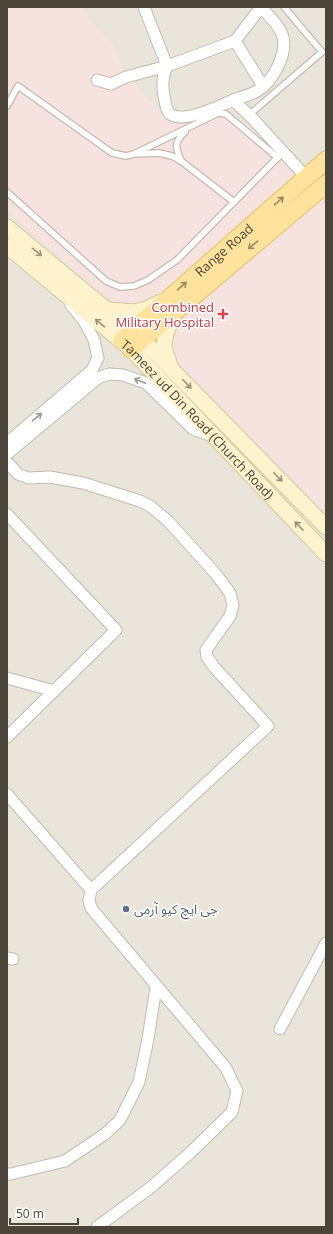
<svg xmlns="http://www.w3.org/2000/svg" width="333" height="1234" font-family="'Open Sans','Noto Sans Arabic',sans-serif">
<rect width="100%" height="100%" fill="#f6f3ec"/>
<!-- residential -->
<rect fill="#eae5da" x="7" y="7" width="319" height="1220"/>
<!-- medical -->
<path fill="#f6e3e0" d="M7 7H81L96 27 113 44 125 73 170 124 233 117 326 186V525L212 402 7 209Z"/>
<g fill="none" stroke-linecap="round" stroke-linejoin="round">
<!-- service casing -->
<g stroke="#c2bbae" stroke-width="8">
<g id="service">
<path d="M7 106 18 86 112 153 126 156 134 154 159 153 172 156 181 161 234 202"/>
<path d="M249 115 322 52 284 7"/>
<path d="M136 153 218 113 226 114 278 158"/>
<path d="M181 161C176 147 173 143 185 132"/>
<path d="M7 192 106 281 120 287 134 286 148 280 177 260 283 152"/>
</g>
</g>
<!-- minor casing -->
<g stroke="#c2bbae" stroke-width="13">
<g id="minor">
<path d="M144 7 167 66C162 76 162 85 164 96 165 102 166 110 170 114 183 124 220 106 233 100L253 119 306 177"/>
<path d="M235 41 263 86"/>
<path d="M97 80 111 84 126 77 167 66 235 41 261 7"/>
<path d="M233 100C241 97 250 95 257 91 273 82 289 52 282 34 278 24 268 15 261 7"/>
<path d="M7 443 92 370 98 358 94 340 84 321 71 305"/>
<path d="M7 454 98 378 109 374 123 375 146 383 193 429 212 436"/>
<path d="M7 462 18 474 28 478 50 477 83 483 140 501 150 506 168 521 215 573 230 593 233 605 230 616 206 650 207 657 214 667 268 726 91 890 89 900 91 908 226 1068 237 1091 232 1112 190 1153 150 1188 97 1227"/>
<path d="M7 514 116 630 7 737"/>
<path d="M7 678 54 691"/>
<path d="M7 794 91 890"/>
<path d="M7 958 13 959"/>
<path d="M280 1029 326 943"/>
<path d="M7 1174H11L65 1161 105 1134 120 1120 139 1082 148 1039 156 987"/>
</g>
</g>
<!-- secondary casing -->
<g stroke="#d6c79b" stroke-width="17">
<g id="secondary">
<path d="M7 227 142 339 326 527"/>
<path id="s1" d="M7 246 131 349 326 554"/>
<path d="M108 310 135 312 146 309 161 302"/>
<path d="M170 366 164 347 165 337 173 313"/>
</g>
</g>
<!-- primary casing -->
<g stroke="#e6c16a" stroke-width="19">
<g id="primary">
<path id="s2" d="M122 340 326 160"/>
<path d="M131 349 326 184"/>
</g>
</g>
<!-- service -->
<use href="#service" stroke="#fff" stroke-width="5.5"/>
<!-- minor -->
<use href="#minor" stroke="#fff" stroke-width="11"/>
<!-- secondary -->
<use href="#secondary" stroke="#fff3cd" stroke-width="15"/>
<!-- primary -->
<use href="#primary" stroke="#ffe39c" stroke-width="17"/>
</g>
<!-- one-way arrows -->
<defs><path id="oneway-shaft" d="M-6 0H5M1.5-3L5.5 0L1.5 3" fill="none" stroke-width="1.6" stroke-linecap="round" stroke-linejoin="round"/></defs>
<g stroke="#9c8c66">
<use href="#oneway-shaft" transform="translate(279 201) rotate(-41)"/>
<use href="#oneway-shaft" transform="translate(253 245) rotate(140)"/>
<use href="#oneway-shaft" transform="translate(182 286) rotate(-41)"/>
</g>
<g stroke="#9c937c">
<use href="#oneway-shaft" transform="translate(37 252) rotate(39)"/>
<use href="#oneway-shaft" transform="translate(100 323) rotate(-141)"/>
<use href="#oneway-shaft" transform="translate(187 384) rotate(46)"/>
<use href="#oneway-shaft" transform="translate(278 477) rotate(46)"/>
<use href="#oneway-shaft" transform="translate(299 526) rotate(-134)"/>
</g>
<g stroke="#9c9892">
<use href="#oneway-shaft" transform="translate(140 381) rotate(-159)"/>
<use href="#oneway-shaft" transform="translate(37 417) rotate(-40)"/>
</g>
<!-- markers -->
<path fill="#e0444e" stroke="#fff" stroke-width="1.5" d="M221 308h4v4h4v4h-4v4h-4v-4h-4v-4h4z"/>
<circle fill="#5c6f8a" stroke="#fff" stroke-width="1.5" cx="126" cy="909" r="4"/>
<g text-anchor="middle" stroke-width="3" stroke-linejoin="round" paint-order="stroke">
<!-- street labels -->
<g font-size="13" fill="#4b4439" stroke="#fff">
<text dy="5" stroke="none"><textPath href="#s2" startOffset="136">Range Road</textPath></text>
<text dy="5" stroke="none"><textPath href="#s1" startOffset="258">Tameez ud Din Road (Church Road)</textPath></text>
</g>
<!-- health labels -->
<g font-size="13" fill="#be3a42" stroke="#fff" text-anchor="end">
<text x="214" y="312">Combined<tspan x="214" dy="15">Military Hospital</tspan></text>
</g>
<!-- service labels -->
<g font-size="13" fill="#4e5e75" stroke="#fff" text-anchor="start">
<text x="134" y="914">جی ایچ کیو آرمی</text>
</g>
</g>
<!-- border -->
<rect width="333" height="1234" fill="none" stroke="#4b4439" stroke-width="16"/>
<!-- scale -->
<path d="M10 1218v6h68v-6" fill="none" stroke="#4b4439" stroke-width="2"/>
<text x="16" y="1218" font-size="12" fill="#4b4439" stroke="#ffffff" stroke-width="3" paint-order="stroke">50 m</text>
</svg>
